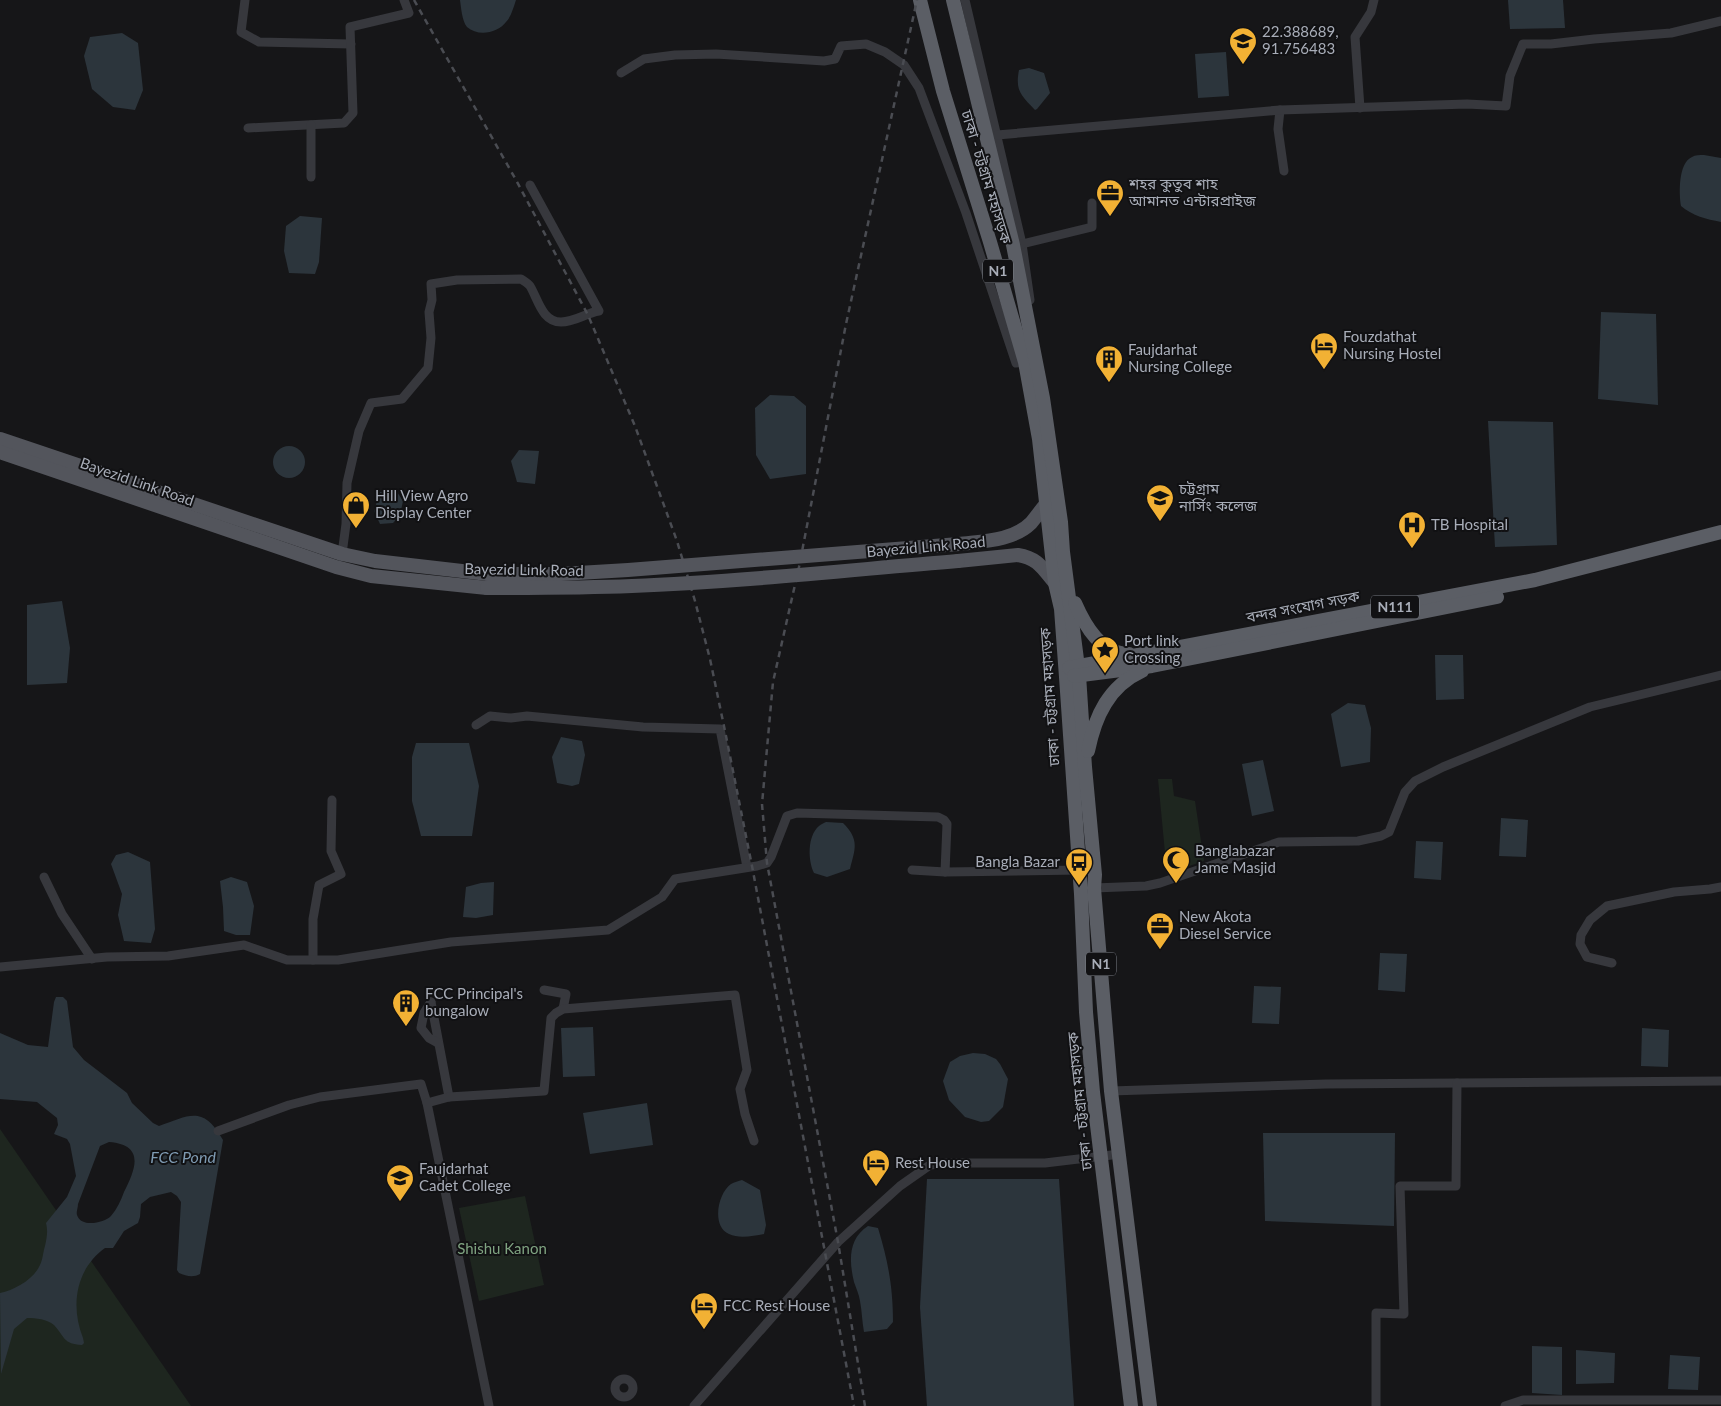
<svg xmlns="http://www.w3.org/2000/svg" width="1721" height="1406" font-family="Lato,'Noto Sans Bengali',sans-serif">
<rect width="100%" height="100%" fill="#161618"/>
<!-- green -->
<g fill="#1e261f">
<path d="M1158 779H1172L1174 796 1195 801 1204 861 1189 866 1183 851 1165 853Z"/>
<path d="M0 1129 191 1406H0Z"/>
<path d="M525 1196 544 1285 479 1301 459 1208Z"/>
</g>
<!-- water -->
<g fill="#2c353c" fill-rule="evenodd">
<path d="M460 0H516C514 6 511 17 506 22 498 33 478 37 467 27 462 21 461 7 460 0Z"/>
<path d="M1508 0H1563L1565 28 1510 29Z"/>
<path d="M122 33 138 43 143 90 135 110 113 107 92 89 84 56 90 37Z"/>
<path d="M1226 52 1229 96 1198 98 1195 54Z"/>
<path d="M1029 68 1044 73 1050 93 1037 109 1035 110C1021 95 1015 91 1019 70Z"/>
<path d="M1704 155 1721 158V222C1706 219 1693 216 1681 206 1679 194 1678 163 1692 157 1695 155 1700 155 1704 155Z"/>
<path d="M300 216 322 218 319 262 315 274 289 273 284 251 286 226Z"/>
<path d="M1601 312 1656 314 1658 405 1598 399Z"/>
<path d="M770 395 794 396 806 406V474L770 479 756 455 755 408Z"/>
<path d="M1488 421 1553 422 1557 545 1495 547Z"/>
<circle cx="289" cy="462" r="16"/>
<path d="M519 450 539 451 535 484 517 482 511 461Z"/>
<path d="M380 492H397L403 501 400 515 393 523 380 524 374 511Z"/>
<path d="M62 601 70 648 67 683 27 685V605Z"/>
<path d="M1435 655H1463L1464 699 1436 700Z"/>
<path d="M1348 703 1365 705 1371 728 1370 762 1341 767 1331 714Z"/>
<path d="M561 737 582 741 585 755 579 784 572 786 557 783 552 757Z"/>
<path d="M416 743H469L479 786 472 836H421L412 801V757Z"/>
<path d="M1263 760 1274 811 1252 816 1242 764Z"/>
<path d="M1501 818 1528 820 1526 857 1499 856Z"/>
<path d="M826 822 843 823C860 840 855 849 850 869L827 877 814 873C808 861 807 836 819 826 821 824 824 823 826 822Z"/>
<path d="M1416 841 1443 842 1441 880 1414 878Z"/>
<path d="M128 852 150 862 155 929 151 943 124 941 118 915 122 894 111 864 116 855Z"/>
<path d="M231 877 247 882 254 906 250 935H236L224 931 223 907 220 881Z"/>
<path d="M494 882 493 915 476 918 463 917 466 887 481 883Z"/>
<path d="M1380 953 1407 954 1405 992 1378 990Z"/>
<path d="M1254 986 1281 987 1279 1024 1252 1023Z"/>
<path d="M56 997H63L67 1001 73 1047 84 1060 127 1093 132 1103 153 1123 159 1126C190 1115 203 1105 223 1140L200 1274C193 1278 186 1276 179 1273L177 1270 181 1202 177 1196 171 1192 150 1197 141 1204 140 1217 138 1223 124 1231 113 1248H105C76 1269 70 1305 83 1338L84 1343 82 1345C63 1344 65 1337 54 1325 47 1319 36 1318 27 1318L14 1329 1 1374 0 1293C15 1290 34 1279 40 1265 43 1259 43 1252 45 1246 47 1237 48 1231 46 1223L67 1197 76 1176 70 1144 67 1139 54 1134 58 1125 57 1118 37 1102 0 1099V1033L28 1045 48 1047 54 1002ZM109 1142C145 1145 136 1168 124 1192 121 1200 117 1209 111 1216 104 1223 81 1228 77 1215 76 1212 78 1208 78 1204L100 1146Z"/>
<path d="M593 1027 595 1076 563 1077 561 1028Z"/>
<path d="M1642 1028 1669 1030 1668 1067 1641 1066Z"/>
<path d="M973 1053 985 1054 996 1059 1000 1064 1008 1079 1003 1107 989 1121 981 1122 965 1117 949 1100 943 1081 950 1062 960 1056Z"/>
<path d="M647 1103 653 1145 590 1154 583 1113Z"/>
<path d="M1263 1133H1395L1394 1226 1265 1221Z"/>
<path d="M927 1179H1059L1074 1406H927L920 1307Z"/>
<path d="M742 1180 760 1190 766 1225 764 1234C753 1236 739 1239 729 1234 711 1226 718 1193 731 1184 734 1182 739 1181 742 1180Z"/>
<path d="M868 1226 878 1228C888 1261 893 1287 893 1322L887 1329 864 1332C862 1322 862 1311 860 1301 859 1294 856 1288 854 1282 849 1261 848 1239 868 1226Z"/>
<path d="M1532 1346 1562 1347V1395L1532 1393Z"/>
<path d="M1576 1350 1615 1353 1614 1383 1576 1384Z"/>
<path d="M1670 1355 1700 1357 1698 1390 1668 1389Z"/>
</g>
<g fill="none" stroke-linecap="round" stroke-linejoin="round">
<!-- minor -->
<g stroke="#37383d" stroke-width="9">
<path d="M245 0 241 32 259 42 351 44"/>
<path d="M965 0 1022 244 1030 300"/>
<path d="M621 73 644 59 675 55 716 54 824 61 835 59 841 46 866 44 885 52 904 65 919 88 966 213 1016 363 1025 362"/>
<path d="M1360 108 1355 37 1371 12 1374 0"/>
<path d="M1280 110 1278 129 1284 171"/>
<path d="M248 128 344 123 353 113 350 27 409 13 404 0"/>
<path d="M997 135 1280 110 1467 104 1506 106 1510 76 1523 44H1551L1594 39 1671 33 1721 21"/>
<path d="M311 177V125"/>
<path d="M1022 244 1092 227V203"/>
<path d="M342 554 346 524 347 483 359 431 371 403 402 399 428 368 431 338 429 312 432 300 431 284 457 280 521 279C524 281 528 283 530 286 538 299 542 322 561 322 575 322 586 313 599 311L530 185"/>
<path d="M476 725 490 716 511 718 527 716 643 727 720 729 747 867"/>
<path d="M912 870 945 872 1080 870"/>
<path d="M44 877 62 914 92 959"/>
<path d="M1094 888 1146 886 1160 883 1279 842 1358 841 1381 836 1389 832 1405 792 1415 781 1443 767 1590 707 1721 675"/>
<path d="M313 960V919L319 885 341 874 331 851 332 800"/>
<path d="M1612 963 1587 957 1580 944 1581 935 1590 920 1607 906 1674 892 1710 889 1721 887"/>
<path d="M0 967 107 957 168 956 244 945 287 960H338L451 942 608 930 662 897 675 879 757 866 767 863 771 857 787 816 797 813 938 817 944 820 947 824 945 872"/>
<path d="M544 990 566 994 563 1009"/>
<path d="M431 1002 449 1097"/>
<path d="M431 1002 424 1013 421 1028 429 1038 438 1043"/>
<path d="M1111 1091 1326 1084 1721 1081"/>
<path d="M218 1131 289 1105 320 1097 421 1084 427 1103"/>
<circle cx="624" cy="1388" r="9"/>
<path d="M489 1406 427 1103 449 1097 544 1091 551 1018 556 1013 563 1009 735 995 747 1070 740 1089 745 1114 754 1141"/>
<path d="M694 1406 838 1242 900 1186 930 1165 947 1163H1045L1120 1154"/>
<path d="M1376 1406V1313L1404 1314 1400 1186H1456L1457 1083"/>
<path d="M1505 1406 1523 1400H1721"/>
</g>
<!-- primary -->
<g stroke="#53555c" stroke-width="14">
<path d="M0 439 342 554 375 561 488 574"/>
<path d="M0 452 336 567 371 576 487 588"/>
<path d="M959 544C982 541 1013 541 1031 523 1036 517 1041 510 1046 504"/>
<path d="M958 561 1018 555C1038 558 1043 569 1055 583"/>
</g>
<!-- trunk -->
<g stroke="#5b5e65" stroke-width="14">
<path d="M920 0 943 91 990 242 1025 362 1039 439 1055 583 1061 609 1066 677 1081 894 1086 1012 1093 1092 1131 1406"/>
<path d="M953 0 1013 245 1043 398 1061 522 1063 552 1079 675 1085 767 1095 875 1094 888 1111 1091 1150 1406"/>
<path d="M1075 603C1085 626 1101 654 1129 654"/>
<path d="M1069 668 1535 580 1721 532"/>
<path d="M1074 676 1152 666 1497 597"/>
<path d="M1088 751C1095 716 1109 686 1142 671"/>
</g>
<!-- rail -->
<g stroke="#4a4c52" stroke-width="2.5" stroke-dasharray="6 5" stroke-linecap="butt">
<path d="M414 0 516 180 588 315 635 426 677 541 695 601 710 659 725 731 752 866 854 1406"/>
<path d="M865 1406 838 1242 767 863 762 804 773 682 799 567 846 324 917 0"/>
</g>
<!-- primary-bridge -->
<g stroke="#53555c" stroke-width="14">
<path d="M488 574H561L628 570 959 544"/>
<path d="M487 588C535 588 583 588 632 586 740 582 849 570 958 561"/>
</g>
</g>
<!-- icons -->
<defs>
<g id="school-pin" transform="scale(1.4375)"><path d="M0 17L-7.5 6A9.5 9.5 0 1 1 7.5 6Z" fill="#f2b134" stroke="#111113"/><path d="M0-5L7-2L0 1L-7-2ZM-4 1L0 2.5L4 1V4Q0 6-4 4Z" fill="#111"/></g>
<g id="office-pin" transform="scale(1.4375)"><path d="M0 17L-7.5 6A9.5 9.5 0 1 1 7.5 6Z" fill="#f2b134" stroke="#111113"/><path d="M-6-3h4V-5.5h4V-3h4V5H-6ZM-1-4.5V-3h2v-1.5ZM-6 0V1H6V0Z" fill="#111"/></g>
<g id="hotel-pin" transform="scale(1.4375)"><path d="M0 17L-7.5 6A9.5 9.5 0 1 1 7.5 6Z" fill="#f2b134" stroke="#111113"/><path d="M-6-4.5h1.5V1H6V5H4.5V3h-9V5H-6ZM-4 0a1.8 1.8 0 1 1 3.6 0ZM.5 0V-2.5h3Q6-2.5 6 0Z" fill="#111"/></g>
<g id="building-pin" transform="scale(1.4375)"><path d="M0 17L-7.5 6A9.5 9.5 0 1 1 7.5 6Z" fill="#f2b134" stroke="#111113"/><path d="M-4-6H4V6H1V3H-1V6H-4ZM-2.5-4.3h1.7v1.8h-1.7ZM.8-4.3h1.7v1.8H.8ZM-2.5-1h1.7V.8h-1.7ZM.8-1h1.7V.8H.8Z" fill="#111"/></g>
<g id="university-pin" transform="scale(1.4375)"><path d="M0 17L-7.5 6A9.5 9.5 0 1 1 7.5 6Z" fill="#f2b134" stroke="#111113"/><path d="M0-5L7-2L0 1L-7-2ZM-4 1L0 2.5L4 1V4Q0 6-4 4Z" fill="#111"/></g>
<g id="shop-pin" transform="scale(1.4375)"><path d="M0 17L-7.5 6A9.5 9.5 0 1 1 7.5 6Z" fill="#f2b134" stroke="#111113"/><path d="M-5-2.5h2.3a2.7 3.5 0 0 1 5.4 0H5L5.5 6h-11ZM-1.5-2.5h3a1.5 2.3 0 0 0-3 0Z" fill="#111"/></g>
<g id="hospital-pin" transform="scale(1.4375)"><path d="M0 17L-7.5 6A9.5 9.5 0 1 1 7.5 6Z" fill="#f2b134" stroke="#111113"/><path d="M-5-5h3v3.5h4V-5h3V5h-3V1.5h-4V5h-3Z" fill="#111"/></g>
<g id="sight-pin" transform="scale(1.4375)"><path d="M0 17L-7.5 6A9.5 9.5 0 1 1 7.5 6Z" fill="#f2b134" stroke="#111113"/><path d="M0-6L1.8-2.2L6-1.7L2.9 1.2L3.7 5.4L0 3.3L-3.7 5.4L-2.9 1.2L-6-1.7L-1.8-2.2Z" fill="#111"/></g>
<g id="mosque-pin" transform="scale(1.4375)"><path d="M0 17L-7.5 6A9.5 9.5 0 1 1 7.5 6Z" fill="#f2b134" stroke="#111113"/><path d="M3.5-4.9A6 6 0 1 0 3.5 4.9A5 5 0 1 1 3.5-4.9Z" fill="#111"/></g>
<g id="bus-pin" transform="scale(1.4375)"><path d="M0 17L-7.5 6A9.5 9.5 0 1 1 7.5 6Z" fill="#f2b134" stroke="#111113"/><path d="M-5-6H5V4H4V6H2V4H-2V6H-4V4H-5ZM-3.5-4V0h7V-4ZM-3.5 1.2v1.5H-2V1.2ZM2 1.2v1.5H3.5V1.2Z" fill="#111"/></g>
</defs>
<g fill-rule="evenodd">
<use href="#school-pin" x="1243" y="41"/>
<use href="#office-pin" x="1110" y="193"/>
<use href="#hotel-pin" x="1324" y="346"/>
<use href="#building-pin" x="1109" y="359"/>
<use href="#university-pin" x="1160" y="498"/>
<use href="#shop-pin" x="356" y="505"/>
<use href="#hospital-pin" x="1412" y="525"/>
<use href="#sight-pin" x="1105" y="650"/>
<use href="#mosque-pin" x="1176" y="860"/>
<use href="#bus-pin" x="1079" y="862"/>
<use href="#office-pin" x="1160" y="926"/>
<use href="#building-pin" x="406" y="1003"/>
<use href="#hotel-pin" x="876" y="1163"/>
<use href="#university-pin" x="400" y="1178"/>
<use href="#hotel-pin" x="704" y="1306"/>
</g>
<g text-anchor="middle" stroke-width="4" stroke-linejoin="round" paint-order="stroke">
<!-- shield labels -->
<g fill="#111113" stroke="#7b7e86" stroke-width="1">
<rect x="983" y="259.5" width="30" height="23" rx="4"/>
<rect x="1371" y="595.5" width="48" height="23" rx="4"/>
<rect x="1086" y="952.5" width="30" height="23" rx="4"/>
</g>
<g font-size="14" font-weight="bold" fill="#a8adb8">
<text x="998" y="276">N1</text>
<text x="1395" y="612">N111</text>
<text x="1101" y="969">N1</text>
</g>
<!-- poi labels -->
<g font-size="15" fill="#a8adb8" stroke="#111113" text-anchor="start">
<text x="1262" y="37">22.388689,<tspan x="1262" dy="17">91.756483</tspan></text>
<text x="1129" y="189">শহর কুতুব শাহ<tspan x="1129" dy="17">আমানত এন্টারপ্রাইজ</tspan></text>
<text x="1343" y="342">Fouzdathat<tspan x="1343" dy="17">Nursing Hostel</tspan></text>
<text x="1128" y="355">Faujdarhat<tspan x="1128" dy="17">Nursing College</tspan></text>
<text x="1179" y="494">চট্টগ্রাম<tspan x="1179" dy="17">নার্সিং কলেজ</tspan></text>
<text x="375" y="501">Hill View Agro<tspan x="375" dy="17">Display Center</tspan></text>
<text x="1431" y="530">TB Hospital</text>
<text x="1124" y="646">Port link<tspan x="1124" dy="17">Crossing</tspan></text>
<text x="1195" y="856">Banglabazar<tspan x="1195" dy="17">Jame Masjid</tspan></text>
<text x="1060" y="867" text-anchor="end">Bangla Bazar</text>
<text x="1179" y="922">New Akota<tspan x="1179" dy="17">Diesel Service</tspan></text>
<text x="425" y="999">FCC Principal's<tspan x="425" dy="17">bungalow</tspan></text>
<text x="895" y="1168">Rest House</text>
<text x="419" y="1174">Faujdarhat<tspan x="419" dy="17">Cadet College</tspan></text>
<text x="723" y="1311">FCC Rest House</text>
</g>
<!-- street labels -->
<g font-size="15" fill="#a8adb8" stroke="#111113">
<text transform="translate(986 177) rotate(73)" y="5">ঢাকা - চট্টগ্রাম মহাসড়ক</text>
<text transform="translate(137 482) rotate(19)" y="5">Bayezid Link Road</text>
<text transform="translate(926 547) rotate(-5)" y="5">Bayezid Link Road</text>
<text transform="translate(524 570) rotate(1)" y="5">Bayezid Link Road</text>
<text transform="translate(1303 607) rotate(-11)" y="5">বন্দর সংযোগ সড়ক</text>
<text transform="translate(1050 697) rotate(-94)" y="5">ঢাকা - চট্টগ্রাম মহাসড়ক</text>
<text transform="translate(1080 1101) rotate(-96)" y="5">ঢাকা - চট্টগ্রাম মহাসড়ক</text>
</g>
<!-- park labels -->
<g font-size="15" fill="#7fa381" stroke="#111113">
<text x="502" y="1254">Shishu Kanon</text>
</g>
<!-- water labels -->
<g font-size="16" font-style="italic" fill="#7f9bb3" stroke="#111113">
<text x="183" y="1163">FCC Pond</text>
</g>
</g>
</svg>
